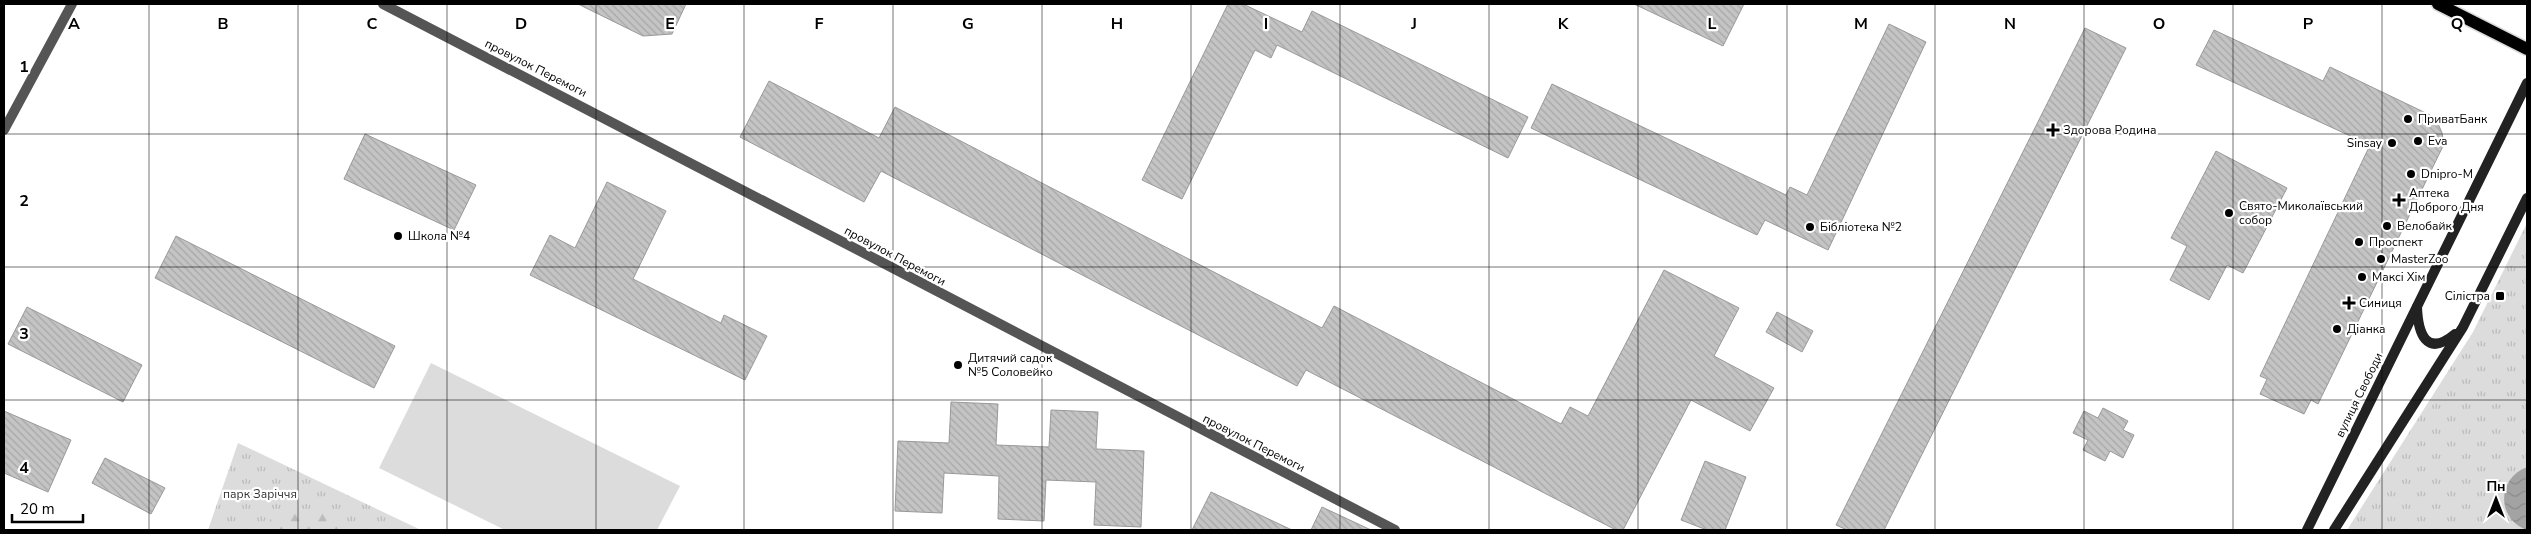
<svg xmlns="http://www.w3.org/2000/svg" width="2531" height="534" font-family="'Nunito Sans',sans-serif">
<defs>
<pattern id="grass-tufts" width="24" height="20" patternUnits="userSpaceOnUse" patternTransform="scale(1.25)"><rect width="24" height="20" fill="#dcdcdc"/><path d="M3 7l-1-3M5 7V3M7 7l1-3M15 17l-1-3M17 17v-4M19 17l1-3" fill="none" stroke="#bbb"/></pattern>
<pattern id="forest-firs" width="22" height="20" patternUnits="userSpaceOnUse" patternTransform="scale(1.25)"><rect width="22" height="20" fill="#dcdcdc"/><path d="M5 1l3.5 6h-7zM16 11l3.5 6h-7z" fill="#bbb"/></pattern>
<pattern id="water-waves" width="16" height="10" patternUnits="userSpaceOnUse" patternTransform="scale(1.25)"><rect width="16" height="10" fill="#a3a3a3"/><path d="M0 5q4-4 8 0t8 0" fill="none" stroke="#8b8b8b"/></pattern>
<pattern id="building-back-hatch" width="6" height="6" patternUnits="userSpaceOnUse" patternTransform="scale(1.25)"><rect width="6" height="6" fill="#c4c4c4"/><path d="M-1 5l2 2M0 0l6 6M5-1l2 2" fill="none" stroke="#a7a7a7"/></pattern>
</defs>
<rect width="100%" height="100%" fill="#fff"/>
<!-- grass -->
<g fill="url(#grass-tufts)">
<path d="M2527 223V530H2347L2473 332Z"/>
<path d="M238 443 421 530H208Z"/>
</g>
<!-- forest -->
<path fill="url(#forest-firs)" d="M315 509 361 530H266L271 518Z"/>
<!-- garden -->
<path fill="#dcdcdc" d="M431 363 680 486 657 530H505L379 468Z"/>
<!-- water -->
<path fill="url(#water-waves)" d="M2527 467V530C2496 519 2497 478 2527 467Z"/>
<!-- building -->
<g fill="url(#building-back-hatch)" stroke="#999">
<path d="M578 4H686L672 34 643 36Z"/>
<path d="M1228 4H1243L1302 32 1312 11 1528 117 1508 158 1277 45 1271 58 1255 50 1182 199 1142 180Z"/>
<path d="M1634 4H1744L1723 46Z"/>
<path d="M1889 24 1926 42 1828 250 1765 220 1757 235 1531 128 1552 84 1786 195 1790 187 1807 195Z"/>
<path d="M2085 28 2126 48 1884 530H1847L1836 525Z"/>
<path d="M2214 30 2323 81 2330 67 2430 115 2437 121 2442 133 2444 144 2318 404 2311 400 2304 414 2260 394 2267 379 2260 376 2370 145 2196 65Z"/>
<path d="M769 81 879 138 895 107 1322 328 1334 306 1561 424 1570 407 1588 416 1664 270 1739 308 1714 356 1774 388 1750 431 1691 400 1623 530H1616L1306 370 1297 386 881 171 864 202 740 137Z"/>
<path d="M365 134 476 185 454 230 344 179Z"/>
<path d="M2216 151 2287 188 2243 273 2227 265 2209 300 2170 280 2187 246 2171 238Z"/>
<path d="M607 182 666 211 633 279 721 323 724 315 767 336 745 380 530 275 550 235 575 248Z"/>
<path d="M176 236 395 346 374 388 155 278Z"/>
<path d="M27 307 142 365 123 402 8 344Z"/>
<path d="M1777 312 1813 331 1802 352 1766 332Z"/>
<path d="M951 402 998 404 996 445 1049 447 1051 410 1098 412 1096 449 1144 451 1141 527 1094 525 1096 482 1046 480 1044 521 998 519 999 476 944 473 942 513 895 511 898 441 949 443Z"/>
<path d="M2103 408 2128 421 2123 430 2134 435 2123 458 2110 451 2105 461 2083 450 2088 440 2073 433 2084 411 2098 418Z"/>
<path d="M4 411 71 440 48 492 4 473Z"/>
<path d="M105 458 165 488 151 514 92 483Z"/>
<path d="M1705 461 1746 477 1725 530H1707L1681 520Z"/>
<path d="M1211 492 1292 530H1192Z"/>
<path d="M1322 507 1371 530H1311Z"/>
</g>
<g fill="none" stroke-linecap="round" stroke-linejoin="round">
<!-- primary casing -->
<g stroke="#dbdbdb" stroke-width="15">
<path id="primary" d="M2438 4 2527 49"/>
</g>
<!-- minor -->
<g stroke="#555" stroke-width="10">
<path d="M383 4C722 177 1057 355 1395 530"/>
<path d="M4 130 72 4"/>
</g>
<!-- secondary -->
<g stroke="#222" stroke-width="10">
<path d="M2417 307C2418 333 2426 358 2455 334"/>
<path d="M2307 530 2527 83"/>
<path d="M2334 530 2463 327 2527 198"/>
</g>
<!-- primary -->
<use href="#primary" stroke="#000" stroke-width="12"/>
</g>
<!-- grid -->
<path fill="none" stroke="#000" stroke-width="1" stroke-opacity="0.55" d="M149 4V530M298 4V530M447 4V530M596 4V530M744 4V530M893 4V530M1042 4V530M1191 4V530M1340 4V530M1489 4V530M1638 4V530M1787 4V530M1935 4V530M2084 4V530M2233 4V530M2382 4V530M4 134H2527M4 267H2527M4 400H2527"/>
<!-- markers -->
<g fill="#000" stroke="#fff" stroke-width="2">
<circle cx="2408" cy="119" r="5"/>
<path d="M2050.5 122.5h5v5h5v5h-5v5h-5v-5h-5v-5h5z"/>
<circle cx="2418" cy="141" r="5"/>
<circle cx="2392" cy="143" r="5"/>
<circle cx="2411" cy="174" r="5"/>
<path d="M2396.5 192.5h5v5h5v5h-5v5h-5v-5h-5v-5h5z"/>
<circle cx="2229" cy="213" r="5"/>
<circle cx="2387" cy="226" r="5"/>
<circle cx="1810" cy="227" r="5"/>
<circle cx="398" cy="236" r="5"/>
<circle cx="2359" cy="242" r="5"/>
<circle cx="2381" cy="259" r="5"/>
<circle cx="2362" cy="277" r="5"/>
<rect x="2495" y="291" width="10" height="10" rx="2.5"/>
<path d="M2346.5 295.5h5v5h5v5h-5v5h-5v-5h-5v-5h5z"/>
<circle cx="2337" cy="329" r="5"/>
<circle cx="958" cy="365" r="5"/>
</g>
<g text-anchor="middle" stroke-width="4.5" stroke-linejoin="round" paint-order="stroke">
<!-- street labels -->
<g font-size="12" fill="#000" stroke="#fff">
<text transform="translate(536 68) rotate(27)" y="4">провулок Перемоги</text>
<text transform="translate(895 256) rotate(28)" y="4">провулок Перемоги</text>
<text transform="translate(2359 395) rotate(-64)" y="4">вулиця Свободи</text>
<text transform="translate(1254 443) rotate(27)" y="4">провулок Перемоги</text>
</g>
<!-- poi labels -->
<g font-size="12" fill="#000" stroke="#fff" text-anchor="start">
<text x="2418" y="123">ПриватБанк</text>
<text x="2063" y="134">Здорова Родина</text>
<text x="2428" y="145">Eva</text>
<text x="2382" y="147" text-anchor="end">Sinsay</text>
<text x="2421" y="178">Dnipro-M</text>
<text x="2409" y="197">Аптека<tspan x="2409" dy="14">Доброго Дня</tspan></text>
<text x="2239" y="210">Свято-Миколаївський<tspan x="2239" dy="14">собор</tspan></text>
<text x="2397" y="230">Велобайк</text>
<text x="1820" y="231">Бібліотека №2</text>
<text x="408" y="240">Школа №4</text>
<text x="2369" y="246">Проспект</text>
<text x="2391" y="263">MasterZoo</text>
<text x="2372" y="281">Максі Хім</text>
<text x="2490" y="300" text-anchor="end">Сілістра</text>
<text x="2359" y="307">Синиця</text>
<text x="2347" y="333">Діанка</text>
<text x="968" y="362">Дитячий садок<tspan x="968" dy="14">№5 Соловейко</tspan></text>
</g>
<!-- park labels -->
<g font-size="12" fill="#333" stroke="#fff">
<text x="260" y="498">парк Заріччя</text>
</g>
</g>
<g font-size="16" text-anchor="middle" font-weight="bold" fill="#000" stroke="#fff" stroke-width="4.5" stroke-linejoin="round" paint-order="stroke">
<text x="74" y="29">A</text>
<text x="223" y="29">B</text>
<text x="372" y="29">C</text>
<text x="521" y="29">D</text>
<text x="670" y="29">E</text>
<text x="819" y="29">F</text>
<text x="968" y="29">G</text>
<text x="1117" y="29">H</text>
<text x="1266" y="29">I</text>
<text x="1414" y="29">J</text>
<text x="1563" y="29">K</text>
<text x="1712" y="29">L</text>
<text x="1861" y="29">M</text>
<text x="2010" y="29">N</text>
<text x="2159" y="29">O</text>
<text x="2308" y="29">P</text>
<text x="2457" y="29">Q</text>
<text x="24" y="72">1</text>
<text x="24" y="206">2</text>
<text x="24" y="339">3</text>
<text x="24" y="473">4</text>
</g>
<!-- border -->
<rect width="2531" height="534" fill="none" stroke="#000000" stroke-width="10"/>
<!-- north arrow -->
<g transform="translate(2496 499)" stroke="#ffffff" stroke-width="4" paint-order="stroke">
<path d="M0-4L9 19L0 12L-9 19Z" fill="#000000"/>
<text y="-8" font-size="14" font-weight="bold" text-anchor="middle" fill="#000000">Пн</text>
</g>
<!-- scale -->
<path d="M12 514v8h71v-8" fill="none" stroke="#000000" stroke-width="2.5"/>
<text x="20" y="514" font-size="15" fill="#000000" stroke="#ffffff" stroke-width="4" paint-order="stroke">20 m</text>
</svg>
